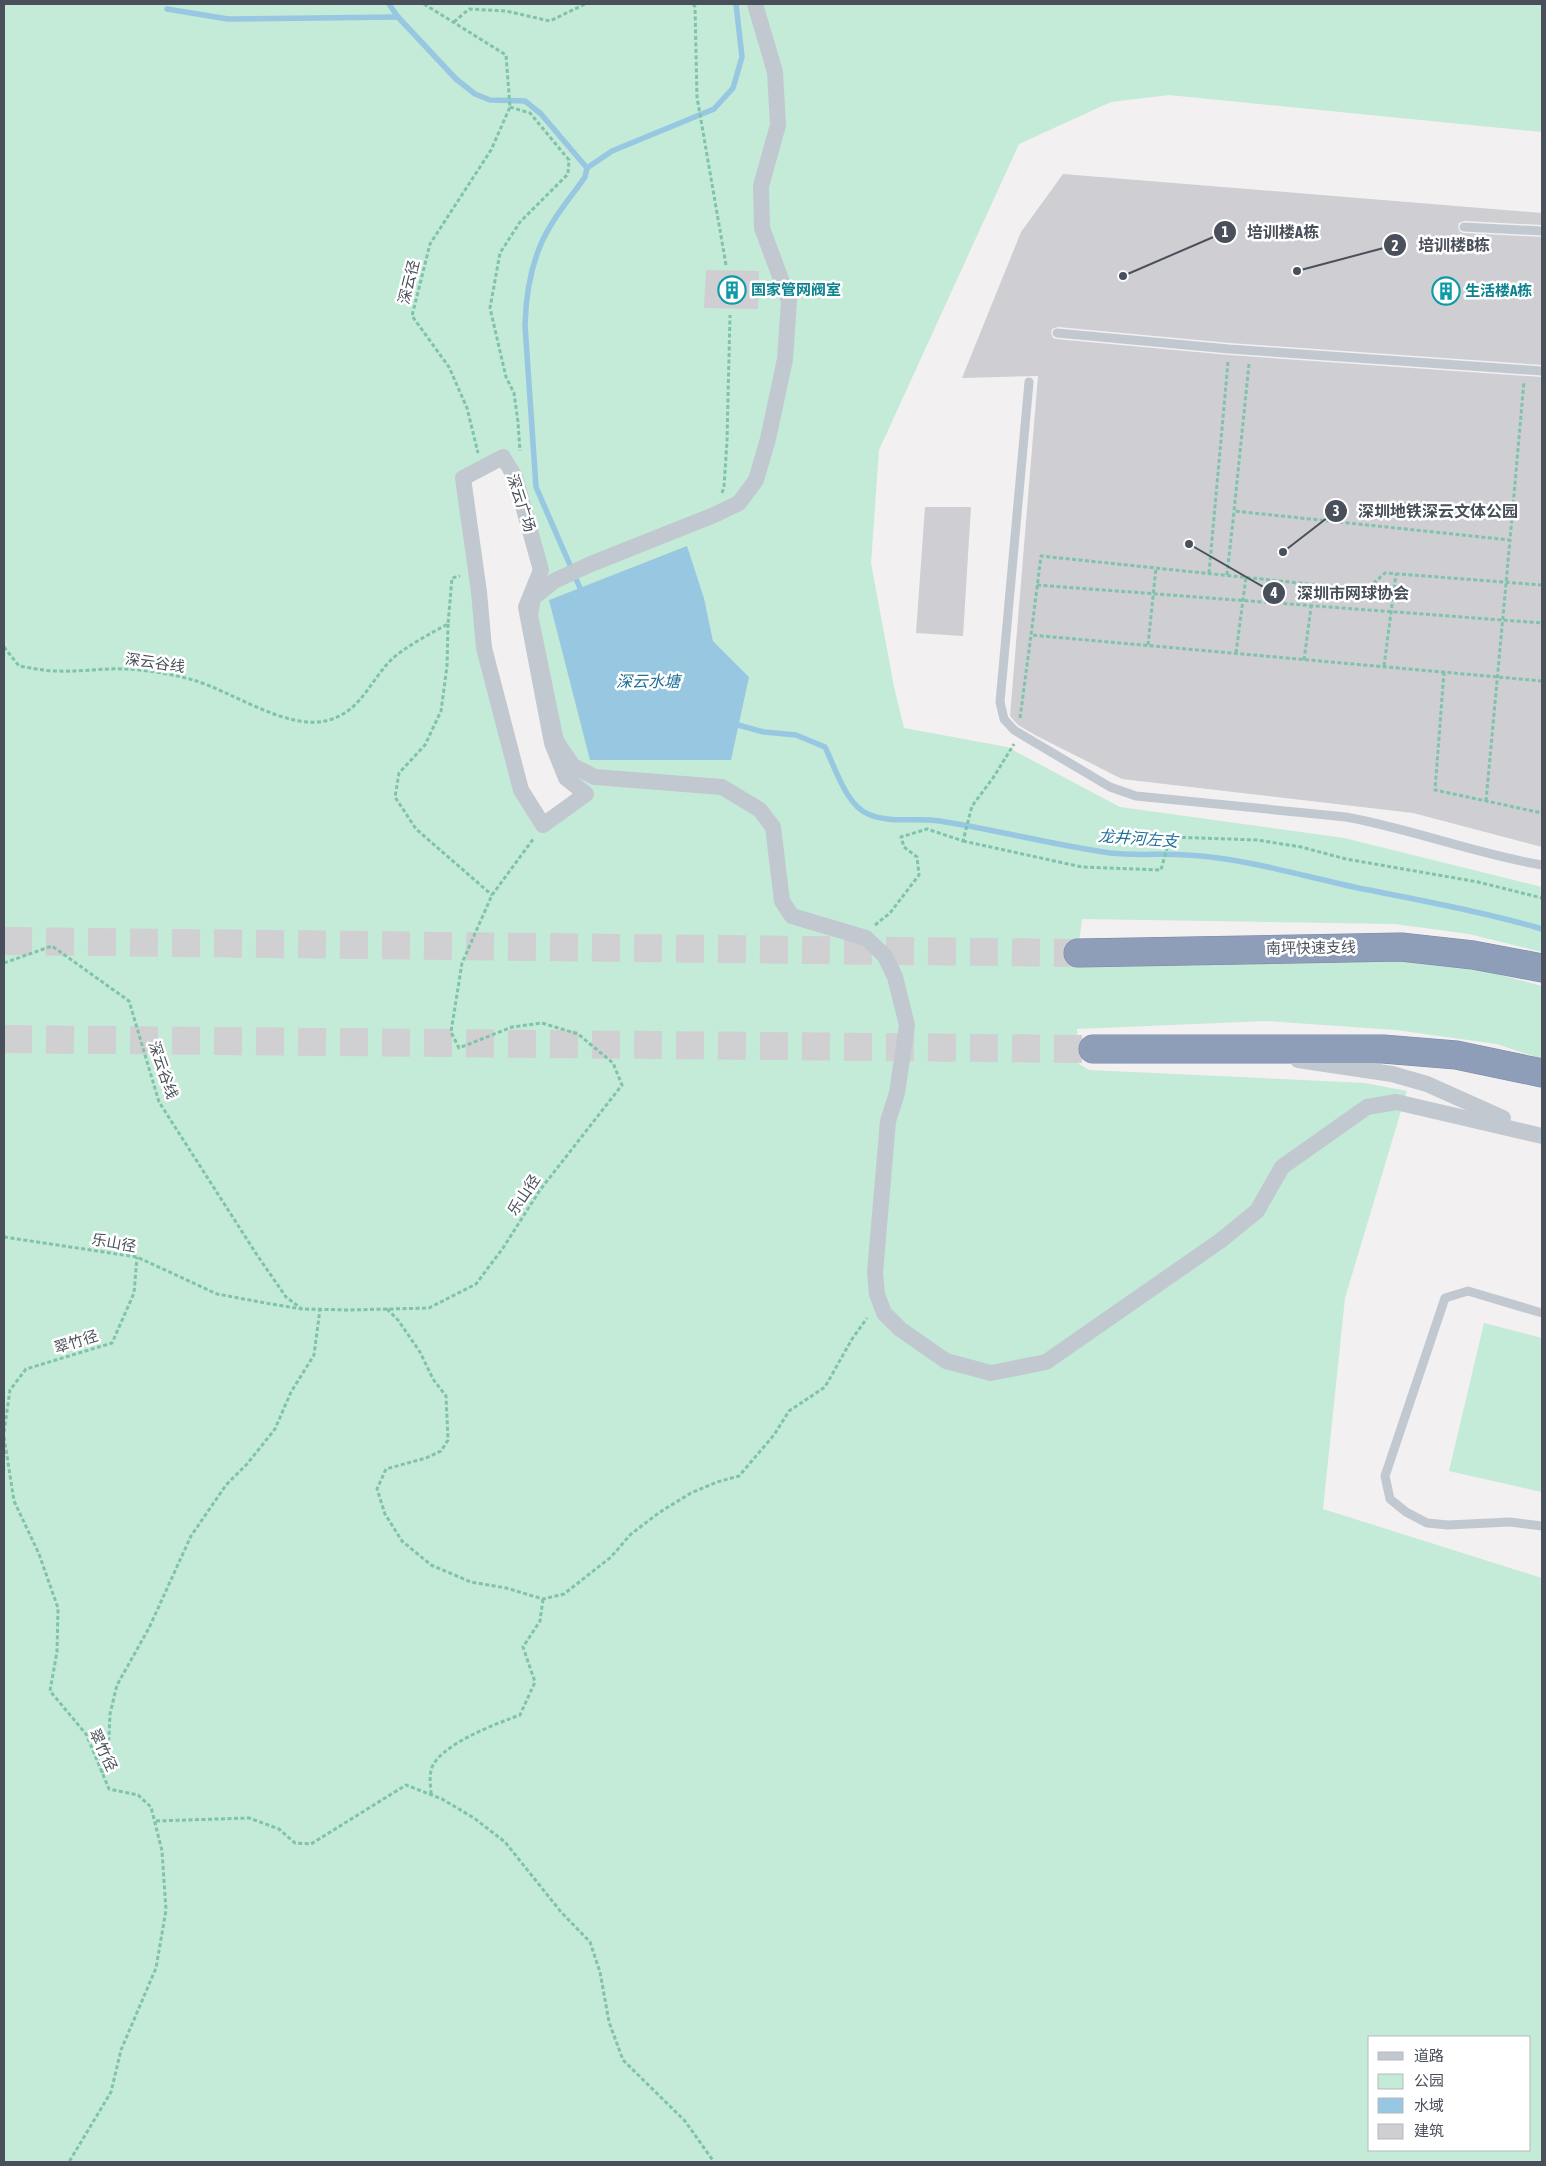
<svg xmlns="http://www.w3.org/2000/svg" width="1546" height="2166" font-family="'Asap Condensed','Noto Sans SC',sans-serif">
<rect width="100%" height="100%" fill="#f2f0f0"/>
<!-- green -->
<g fill="#c4ead8" fill-rule="evenodd">
<path d="M4 4H1542V132L1169 95 1111 102 1019 144 879 450 871 563 894 687 904 728 1007 747 1120 807 1344 838 1542 887V952L1469 934 1395 924 1082 919 1077 959 1367 958 1469 967 1542 986V1059L1497 1044 1396 1030 1265 1021 1077 1029 1079 1064 1089 1070 1365 1083 1407 1091 1345 1298 1323 1509 1542 1578V2162H4ZM503 458 541 570 526 607 566 778 586 794 543 825 521 790 479 592 463 478ZM687 547 704 598 713 641 749 677 549 600ZM1370 2037H1530V2150H1370Z"/>
<path d="M1484 1323 1542 1338V1492L1449 1471Z"/>
</g>
<!-- water -->
<path fill="#97c7e1" d="M687 546 704 598 713 641 749 677 731 760H590L549 600Z"/>
<g fill="none" stroke-linecap="round" stroke-linejoin="round">
<!-- stream -->
<g stroke="#97c7e1" stroke-width="5.5">
<path d="M389 4 398 17 456 79 475 94 490 100 525 101 541 114 587 168 585 177C574 193 561 208 551 225 532 255 526 291 525 325L536 487 580 588"/>
<path d="M167 9 228 19 398 17"/>
<path d="M587 168 612 151 714 109 733 88 742 57 736 4"/>
<path d="M738 725 764 732 796 735 825 747C835 767 846 805 868 814 891 824 915 817 940 821 997 830 1053 845 1110 853 1136 856 1162 853 1187 855 1244 858 1298 875 1354 887 1417 900 1481 911 1542 929"/>
</g>
</g>
<!-- building -->
<g fill="#ceced3">
<path d="M1063 174 1542 213V225L1464 221 1459 223 1458 227 1460 232 1464 233 1542 237V365L1230 343 1058 327 1052 329 1051 333 1053 338 1056 339 1229 355 1542 377V847L1413 813 1122 779 1035 735 1018 725 1010 716 1038 376 962 378 1021 232Z"/>
<path d="M706 270 759 271 758 309 704 308Z"/>
<path d="M925 507H971L963 636 916 633Z"/>
</g>
<g fill="none" stroke-linecap="round" stroke-linejoin="round">
<!-- highway-tunnel -->
<g stroke="#d0d0d2" stroke-width="28" stroke-dasharray="28 14" stroke-linecap="butt">
<path d="M4 941 1078 953"/>
<path d="M4 1039 1093 1049"/>
</g>
<!-- highway casing -->
<g stroke="#7988a4" stroke-width="29">
<g id="highway">
<path d="M1078 953 1401 947 1473 955 1542 968"/>
<path d="M1093 1049H1383L1456 1055 1542 1073"/>
</g>
</g>
<!-- path -->
<g stroke="#80c3ab" stroke-width="3" stroke-dasharray="4 2.5" stroke-linecap="butt">
<path d="M424 4 506 55 510 107 491 150 430 244 412 316 449 367 467 408 478 453"/>
<path d="M693 4 695 7 697 97 726 265"/>
<path d="M454 22 469 9 506 11 550 21 585 4"/>
<path d="M510 107 530 113 569 160 568 174 520 222 500 253 490 308 506 377 514 393 518 422 520 451"/>
<path d="M1249 364 1234 511 1510 540 1524 381"/>
<path d="M722 493 724 487 727 441 730 315"/>
<path d="M1209 573 1228 362"/>
<path d="M1227 575 1234 511"/>
<path d="M1037 585 1542 623"/>
<path d="M1542 585 1385 573 1366 590 1041 556 1031 635 1542 681"/>
<path d="M448 624 447 666 441 711 425 745 399 773 395 797 416 829 492 895"/>
<path d="M1148 645 1156 568"/>
<path d="M4 647 19 666C32 668 44 671 57 671 80 672 103 668 125 669 147 670 172 674 193 680 232 691 288 732 329 720 361 711 370 681 391 660 403 648 433 632 448 624L452 578 460 576"/>
<path d="M1236 653 1246 577"/>
<path d="M1304 660 1314 585"/>
<path d="M1384 666 1396 574"/>
<path d="M1444 672 1435 790 1542 813"/>
<path d="M1020 718 1031 635"/>
<path d="M1486 801 1510 540"/>
<path d="M963 841 1082 867 1161 870 1170 837 1257 840 1301 847 1346 859 1478 882 1542 898"/>
<path d="M875 925 890 913 919 875 917 857 904 847 901 837 927 829 963 841 972 806 993 778 1014 744"/>
<path d="M4 963 52 946 129 1001 159 1102 257 1255 286 1297 302 1309"/>
<path d="M4 1237 137 1257 217 1294 271 1304 302 1309 349 1310 429 1308 476 1284 503 1248 540 1190 622 1085 613 1063 578 1034 542 1023 512 1027 459 1048 451 1032 462 963 492 895 534 838"/>
<path d="M387 1309 398 1320 420 1352 433 1379 446 1396 448 1440 441 1451 426 1458 386 1469 377 1489 385 1514 402 1541 431 1565 471 1582 506 1588 543 1599 564 1594 611 1557 631 1534 660 1512 691 1493 717 1482 739 1476 774 1435 789 1411 825 1387 852 1339 867 1318"/>
<path d="M4 1432 10 1390 26 1369 112 1343 134 1293 137 1257"/>
<path d="M4 1437 14 1501 39 1554 58 1608 57 1652 50 1691 86 1734 109 1789 138 1795 151 1807 162 1851 166 1910 156 1968 121 2050 111 2092 69 2162"/>
<path d="M102 1773 109 1738 110 1714 117 1685 149 1628 191 1536 226 1485 247 1464 275 1429 291 1392 314 1355 320 1309"/>
<path d="M431 1794C431 1787 429 1778 431 1771 435 1746 498 1723 520 1715L535 1682 523 1647 540 1621 543 1599"/>
<path d="M156 1821 249 1818 279 1829 295 1843 311 1844 406 1785 442 1799 474 1818 505 1842 561 1912 590 1942 600 1972 609 2022 623 2060 685 2121 714 2162"/>
</g>
<!-- lane -->
<g stroke="#c2c8d0" stroke-width="9">
<path d="M1464 227 1542 231"/>
<path d="M1057 333 1229 349 1542 371"/>
<path d="M1029 382 1000 702 1004 719 1014 730 1110 787 1136 796 1346 817C1412 829 1476 854 1542 865"/>
<path d="M1542 1313 1468 1291 1445 1298 1385 1476 1390 1499 1406 1512 1427 1523 1448 1525 1510 1522 1542 1526"/>
</g>
<!-- street -->
<g stroke="#c2c8d0" stroke-width="16">
<path d="M755 4 775 72 778 125 761 186 762 228 789 301 785 359 768 439 756 480 739 503 714 515 591 564 554 581 533 598 530 615 556 741 573 766 595 777 722 787 760 810 773 827 782 901 792 916 866 938 885 956 895 977 907 1025 897 1093 888 1121 875 1273 877 1294 884 1313 900 1329 946 1361 991 1373 1046 1362 1220 1241 1257 1211 1282 1167 1367 1107 1396 1102 1542 1136"/>
<path d="M503 457 515 477 541 570 526 607 552 743 566 778 586 794 543 825 521 790 484 648 479 592 463 478Z"/>
<path d="M1298 1060 1392 1074 1427 1084 1503 1118"/>
</g>
<!-- highway -->
<use href="#highway" stroke="#8e9db8" stroke-width="28"/>
</g>
<!-- icons -->
<defs>
<g id="building-ring" transform="scale(1.4375)"><circle r="9.5" fill="#fff" stroke="#0f9aa8" stroke-width="1.5"/><path d="M-4-6H4V6H1V3H-1V6H-4ZM-2.5-4.3h1.7v1.8h-1.7ZM.8-4.3h1.7v1.8H.8ZM-2.5-1h1.7V.8h-1.7ZM.8-1h1.7V.8H.8Z" fill="#0f9aa8"/></g>
</defs>
<g fill-rule="evenodd">
<use href="#building-ring" x="732" y="290"/>
<use href="#building-ring" x="1446" y="291"/>
</g>
<g text-anchor="middle" stroke-width="5" stroke-linejoin="round" paint-order="stroke">
<!-- street labels -->
<g font-size="15" fill="#4a505b" stroke="#fff">
<text transform="translate(409 282) rotate(-76)" y="5">深云径</text>
<text transform="translate(521 503) rotate(72)" y="5">深云广场</text>
<text transform="translate(155 663) rotate(8)" y="5">深云谷线</text>
<text transform="translate(1311 948) rotate(-1)" y="5">南坪快速支线</text>
<text transform="translate(163 1070) rotate(71)" y="5">深云谷线</text>
<text transform="translate(524 1195) rotate(-56)" y="5">乐山径</text>
<text transform="translate(114 1243) rotate(10)" y="5">乐山径</text>
<text transform="translate(76 1342) rotate(-17)" y="5">翠竹径</text>
<text transform="translate(103 1750) rotate(65)" y="5">翠竹径</text>
</g>
<!-- culture labels -->
<g font-size="15" font-weight="bold" fill="#0d838f" stroke="#fff" text-anchor="start">
<text x="751" y="295">国家管网阀室</text>
<text x="1465" y="296">生活楼A栋</text>
</g>
<!-- water labels -->
<g font-size="16" font-style="italic" fill="#1f6f99" stroke="#fff">
<text x="648" y="687">深云水塘</text>
<text transform="translate(1138 838) rotate(4)" y="6">龙井河左支</text>
</g>
</g>
<!-- callouts -->
<path fill="none" stroke="#4a505b" stroke-width="2" d="M1123 276L1225 232M1297 271L1395 245M1283 552L1336 511M1189 544L1274 593"/>
<g fill="#4a505b" stroke="#fff" stroke-width="2">
<circle cx="1123" cy="276" r="5"/>
<circle cx="1297" cy="271" r="5"/>
<circle cx="1283" cy="552" r="5"/>
<circle cx="1189" cy="544" r="5"/>
<circle cx="1225" cy="232" r="12"/>
<circle cx="1395" cy="245" r="12"/>
<circle cx="1336" cy="511" r="12"/>
<circle cx="1274" cy="593" r="12"/>
</g>
<g font-size="15" text-anchor="middle" font-weight="bold" fill="#fff">
<text x="1225" y="237">1</text>
<text x="1395" y="251">2</text>
<text x="1336" y="516">3</text>
<text x="1274" y="598">4</text>
</g>
<g font-size="16" text-anchor="middle" font-weight="bold" fill="#4a505b" stroke="#fff" stroke-width="5" stroke-linejoin="round" paint-order="stroke">
<text x="1283" y="238">培训楼A栋</text>
<text x="1454" y="251">培训楼B栋</text>
<text x="1438" y="517">深圳地铁深云文体公园</text>
<text x="1353" y="599">深圳市网球协会</text>
</g>
<!-- border -->
<rect width="1546" height="2166" fill="none" stroke="#4a505b" stroke-width="10"/>
<!-- legend -->
<rect x="1368" y="2036" width="162" height="115" fill="#ffffff" stroke="#b7b9bd"/>
<rect x="1378" y="2052" width="25" height="8" fill="#c2c8d0" stroke="#b7b9bd"/>
<text x="1414" y="2061" font-size="15" fill="#4a505b">道路</text>
<rect x="1378" y="2074" width="25" height="15" fill="#c4ead8" stroke="#b7b9bd"/>
<text x="1414" y="2086" font-size="15" fill="#4a505b">公园</text>
<rect x="1378" y="2098" width="25" height="15" fill="#97c7e1" stroke="#b7b9bd"/>
<text x="1414" y="2111" font-size="15" fill="#4a505b">水域</text>
<rect x="1378" y="2124" width="25" height="15" fill="#ceced3" stroke="#b7b9bd"/>
<text x="1414" y="2136" font-size="15" fill="#4a505b">建筑</text>
</svg>
